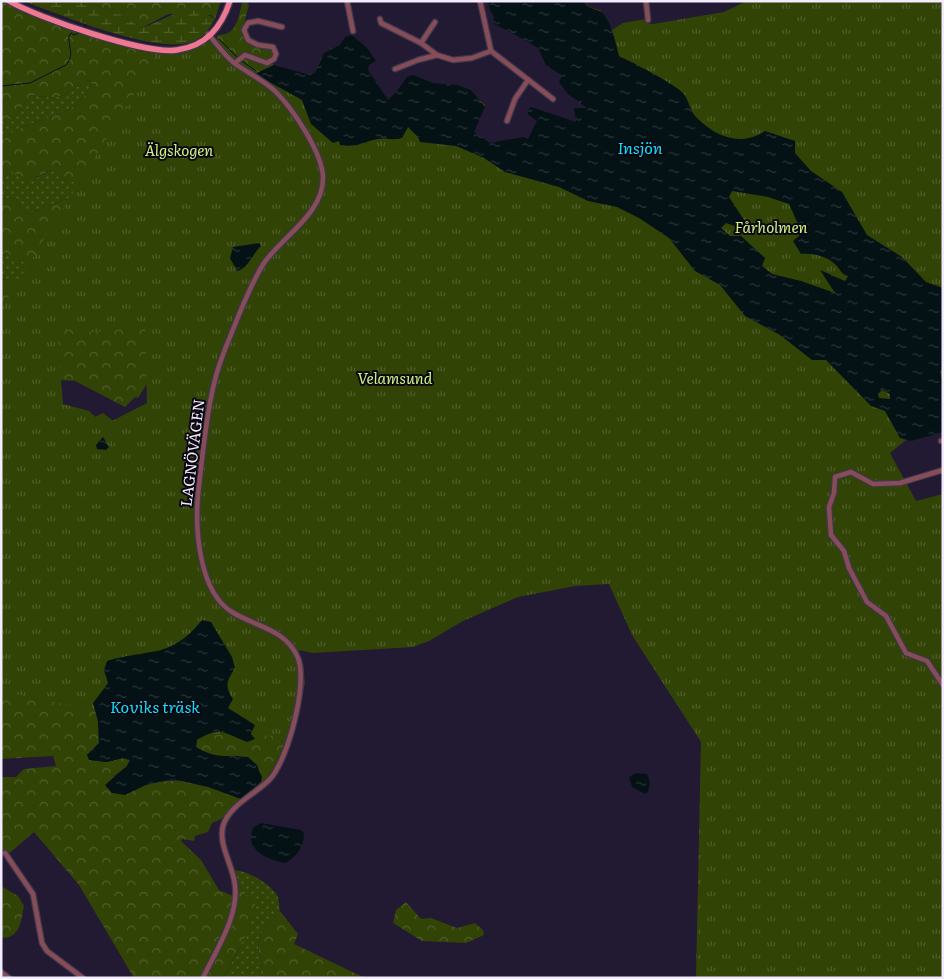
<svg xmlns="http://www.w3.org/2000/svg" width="944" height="979" font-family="Literata,serif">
<defs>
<pattern id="grass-dots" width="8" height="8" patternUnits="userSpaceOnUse" patternTransform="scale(1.25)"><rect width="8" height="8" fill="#324306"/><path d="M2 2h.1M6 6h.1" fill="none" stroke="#505e2b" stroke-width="1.8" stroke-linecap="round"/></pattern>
<pattern id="forest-crowns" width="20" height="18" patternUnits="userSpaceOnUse" patternTransform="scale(1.25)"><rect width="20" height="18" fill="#324306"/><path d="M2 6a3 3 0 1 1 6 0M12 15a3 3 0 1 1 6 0" fill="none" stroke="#505e2b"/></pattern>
<pattern id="wetland-marsh" width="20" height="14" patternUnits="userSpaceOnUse" patternTransform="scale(1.25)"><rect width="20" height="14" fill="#324306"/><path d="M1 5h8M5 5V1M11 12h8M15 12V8" fill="none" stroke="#505e2b"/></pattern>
<pattern id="park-tufts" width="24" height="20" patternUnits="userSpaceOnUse" patternTransform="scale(1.25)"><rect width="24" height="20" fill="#324306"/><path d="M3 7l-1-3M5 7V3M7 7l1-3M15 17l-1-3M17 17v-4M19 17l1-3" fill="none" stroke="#505e2b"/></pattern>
<pattern id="water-ripples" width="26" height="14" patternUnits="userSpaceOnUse" patternTransform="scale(1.25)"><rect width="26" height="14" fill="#041215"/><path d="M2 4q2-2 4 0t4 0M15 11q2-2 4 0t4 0" fill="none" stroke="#293538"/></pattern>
</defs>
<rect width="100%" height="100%" fill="#221932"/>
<!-- grass -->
<g fill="url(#grass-dots)">
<path d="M88 80 94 82C89 88 86 96 80 101 62 120 24 118 1 142V119H14L30 95C66 100 59 97 88 80Z"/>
<path d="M51 170 68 182H78L86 188 77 195 28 214 22 210 16 199 1 198V178L12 172 36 178Z"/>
<path d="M1 247 5 253C31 260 36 277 49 298L1 278Z"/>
<path d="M235 870C250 872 269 883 277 895 279 899 279 906 280 911 274 919 262 930 259 939 255 953 267 966 262 978H223L239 950 255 904 239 886Z"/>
</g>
<!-- forest -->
<g fill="url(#forest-crowns)" fill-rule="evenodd">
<path d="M1 1 93 35 154 51H185L205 43 210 44 279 100 309 142 318 159 320 185 311 190 285 225 259 243 167 254C140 252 140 257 133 280L150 301 160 328 150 379 138 398 135 397 125 407 75 381 59 380 43 400 95 417 103 413 116 423 135 413 151 438 145 450C151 458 167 459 176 468L177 494 189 517V537C158 559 115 560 82 539 76 535 70 524 66 517 78 495 103 491 126 485L127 482 74 489 53 500 48 482 104 464 117 463 144 476 148 471V465L128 458 103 435 83 452 31 440 24 453 19 452 1 454V400L17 401C27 384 24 369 10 355L1 358V278L4 280 8 278 24 288 39 306 49 298C48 279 22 258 5 253L1 247V198L16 199 22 210 28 214 77 195 85 188 78 182H68L51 170 26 182 12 172 1 178V142C24 118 62 120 80 101 86 96 89 88 94 82L88 80C59 97 66 100 30 95L14 119H1Z"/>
<path d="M86 1H221L215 19 211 15 168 14 142 28 124 17Z"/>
<path d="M246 2 249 5 243 27V36L254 45 272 48 274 56C261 68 251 46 237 59L218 44 217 35C236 36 238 20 242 3Z"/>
<path d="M243 57 271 63 274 65 255 74 239 60Z"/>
<path d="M1 550 287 735C275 775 264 783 233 808 222 816 226 818 212 823L208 832 195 836 194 841 182 839 181 841 201 860 219 890 233 896 228 920 200 978H134L79 885 34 832 6 856 1 854V777H16L24 769 56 766 53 756 1 759ZM93 703 254 739 211 731 197 740 196 747C210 756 223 758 239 756L241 798C201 780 166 772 125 794L114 776 127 766 130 760 123 758 107 762 90 760 87 755 99 743 98 721Z"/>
<path d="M1 886 18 896 24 906C21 921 20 939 1 938Z"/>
<path d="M239 886 255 904C251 931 236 955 223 978H206L234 916Z"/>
<path d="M406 902 421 919 431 918 457 928 475 923 483 930 484 935 466 943 422 941 393 923 396 910Z"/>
<path d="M280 911 298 934 294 944 365 978H262C267 966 255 952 259 939 262 930 274 919 280 911Z"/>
</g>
<!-- wetland -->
<path fill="url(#wetland-marsh)" d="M23 1H86L124 17 142 28C169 19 187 0 215 19 209 30 201 40 188 43 148 52 62 15 23 1Z"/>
<!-- park -->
<path fill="url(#park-tufts)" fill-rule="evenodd" d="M584 1 589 7 600 10 612 30 623 23 646 19 647 23 653 24 724 12 747 1H943V432L906 440 890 453 916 501 943 494V978H696L701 742 632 635 609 584 575 586 518 597 463 621 429 641 413 647 313 653 299 650 305 683 291 736 212 735 1 691V309L139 86 155 56 154 51H185L215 39 254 71 291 85 302 74H315L321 58 332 48 384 106 471 93 485 105 477 121 465 134 491 150 580 132 597 106 560 64ZM145 324 147 403 104 425 89 411 63 404 57 328C94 334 107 333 145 324Z"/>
<!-- water -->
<g fill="url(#water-ripples)" fill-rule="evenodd">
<path d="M488 1H584C586 8 593 8 599 11 610 15 616 44 619 56 634 63 673 83 683 93 689 100 690 111 696 117 716 137 740 147 765 131L795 141V153L811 171 842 192 867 235 902 257 926 282 943 288V370L940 371 943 383V432L911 441 900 438 885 411 871 406 826 360H812L780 335 745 316 720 285 695 271 669 238 639 218 617 207 588 201 559 187 505 172 484 158 456 146 420 142 418 137 408 127 402 138C392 141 386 137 378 139 361 142 360 148 340 145L339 141 333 143 311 124 302 100 255 74 274 65 310 75 315 73 324 53 340 45 345 37 352 35 368 49 376 61 369 65 368 70 388 100 397 91 407 77 413 75 433 83 457 85 471 90 485 107 474 132 490 143 523 137 528 139 537 121 528 114 527 111 531 107 576 122 574 108H587L568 94 559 82 562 76 546 65 538 48C523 40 509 30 493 24L494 17 490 10ZM732 191 768 197 789 204 802 233 793 241 801 254C813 253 827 256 836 265 841 270 841 274 848 276L845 281 820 270 835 293 801 281 772 274 762 266 765 258 741 236H730L721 228 726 223 738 227 746 223 729 197ZM882 390 890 394V399L879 398 878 394Z"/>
<path d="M259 243 261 246C253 253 248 269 237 271L230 258 233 247Z"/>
<path d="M103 437 109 447 106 450 97 449 96 445Z"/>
<path d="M202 620 211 622 232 657 235 668C227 681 224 686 233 699L228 708 255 725 251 734 255 739 247 742C224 733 220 726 197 740L196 747C214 759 228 755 248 757L257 765 262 777 261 782 241 799 208 787 173 779 148 784 125 795 112 793 105 785 127 766 130 760 123 758 107 762 89 760 87 755 99 743 98 721 93 703 108 683 104 670 107 661C149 648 170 660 202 620Z"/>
<path d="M636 773 647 774 650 782 648 792 645 794 632 787 629 777Z"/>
<path d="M261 823 301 830 304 833C304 847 297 857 285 863 268 860 242 849 254 827Z"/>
</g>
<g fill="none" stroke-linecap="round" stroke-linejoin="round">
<!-- stream -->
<g stroke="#041215" stroke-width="1">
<path d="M84 27 86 24"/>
<path d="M219 39 237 57"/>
<path d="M242 61 256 71"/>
<path d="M1 86 30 83 66 65C75 54 68 47 69 36L71 33 74 35 81 32"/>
</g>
<!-- minor casing -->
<g stroke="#3f374f" stroke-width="7">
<g id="minor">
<path d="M347 1 353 31"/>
<path d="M480 1 491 51 553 99"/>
<path d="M646 1 648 20"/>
<path d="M380 19 381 23 421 43 437 55 453 60 472 58 491 51"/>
<path d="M421 43 435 22"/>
<path d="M235 63 245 55 267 63 274 59 276 54 273 47 258 45 248 40 244 30 248 23 258 21 282 27"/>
<path d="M395 69 418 60 437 55"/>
<path d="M507 121 515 99 528 80"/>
<path d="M941 441H943"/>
<path d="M943 470 900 483 873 484 851 472 835 477 834 493 829 507 831 535 844 551 849 568 867 602 886 616 906 653 927 661 943 685"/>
<path d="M5 853 33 894 42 943 47 951 83 978"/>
<path d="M1 972 9 978"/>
<path d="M203 978C216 950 239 916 235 885 233 865 218 845 223 826 229 805 256 794 270 779 288 759 308 684 298 658 286 629 256 627 232 612 199 592 195 530 198 495 202 460 206 413 215 380 220 358 230 338 238 317 246 298 253 280 264 263 283 236 324 213 323 177 322 152 293 109 275 91 263 80 248 73 234 63 224 55 217 44 208 34"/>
</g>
</g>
<!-- major casing -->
<g stroke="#3f374f" stroke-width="8">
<path id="major" d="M9 1C38 18 146 55 177 50 206 46 221 28 230 1"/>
</g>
<!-- minor -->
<use href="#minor" stroke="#864d57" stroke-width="4.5"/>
<!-- major -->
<use href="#major" stroke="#ee7890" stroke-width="5.5"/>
</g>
<g text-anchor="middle" stroke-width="4" stroke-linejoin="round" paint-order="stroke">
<!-- park labels -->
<g font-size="15" font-style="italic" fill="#ccf285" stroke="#0a0711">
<text x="179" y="156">Älgskogen</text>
<text x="771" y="233">Fårholmen</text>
<text x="395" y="384">Velamsund</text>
</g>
<!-- street labels -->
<g font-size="15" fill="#f2ecfe" stroke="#0a0711">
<text transform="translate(193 453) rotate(-83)" y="5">LAGNÖVÄGEN</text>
</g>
<!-- water labels -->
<g font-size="16" font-style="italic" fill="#14defa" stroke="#0a0711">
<text x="640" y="154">Insjön</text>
<text x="155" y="713">Koviks träsk</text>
</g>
</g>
<!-- border -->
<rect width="944" height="979" fill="none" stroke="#f2ecfe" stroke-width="5"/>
</svg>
